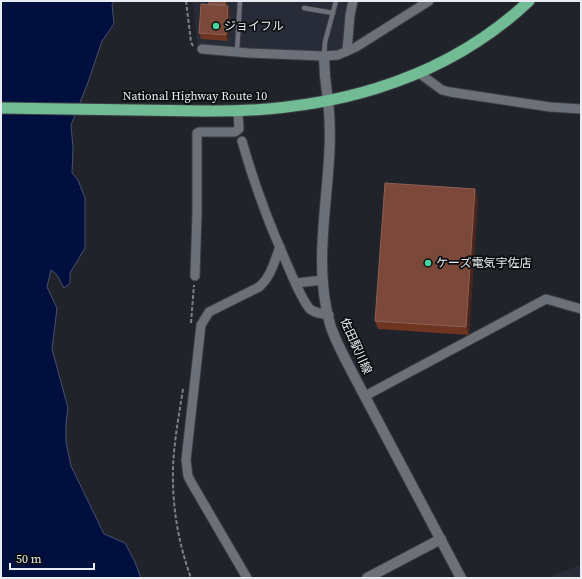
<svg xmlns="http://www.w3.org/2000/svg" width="582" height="579" font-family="'Source Serif 4','Noto Sans JP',serif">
<rect width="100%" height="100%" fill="#20232a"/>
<!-- built -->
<g fill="#272c38">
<path d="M193 1H352L341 51 314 54 197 44Z"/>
<path d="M581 565V578H545Z"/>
</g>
<!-- water -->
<path fill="#000f3e" stroke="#465173" d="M1 1H115L112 4 114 24 102 41 87 85 71 125 73 148 72 173 78 180 85 198V248L70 273V283L64 288 57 275 51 270 47 287 57 308 52 349 68 408 66 423V442L71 466 104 534 125 543 135 562 141 578H1Z"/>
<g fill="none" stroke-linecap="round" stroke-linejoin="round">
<!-- service casing -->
<g stroke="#3b3d43" stroke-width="6">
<g id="service">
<path d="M304 8 333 13"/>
<path d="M237 51 240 1"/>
<path d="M324 56 325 42 336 1"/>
</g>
</g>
<!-- minor casing -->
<g stroke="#3b3d43" stroke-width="11">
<g id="minor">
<path d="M202 49 249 53 324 56 338 55 356 47 429 1"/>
<path d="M347 51 350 15 353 1"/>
<path d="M419 73 442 90 450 92 550 107 581 109"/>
<path d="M242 141C254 184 269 224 287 264 293 278 300 296 309 308 314 313 322 314 329 315"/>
<path d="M195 276 197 213V133L199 132H235L239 129 238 111"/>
<path d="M296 283 323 280"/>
<path d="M365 396 546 299 581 309"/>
<path d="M247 578 191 482 188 476 186 460 201 325 209 312 259 287C271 277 274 262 280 247"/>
</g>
</g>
<!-- tertiary casing -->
<g stroke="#3b3d43" stroke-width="12">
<g id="tertiary">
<path d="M324 56 325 76 328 101"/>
<path d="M367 578 441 539"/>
</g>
</g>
<!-- secondary casing -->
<g stroke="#3b3d43" stroke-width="12">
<path id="secondary" d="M328 101C337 175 309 251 330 324 335 341 345 358 353 374L461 578"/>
</g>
<!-- trunk casing -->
<g stroke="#3b3d43" stroke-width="13">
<path id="trunk" d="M202 111C321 113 440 85 529 1"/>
</g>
<!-- path -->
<g stroke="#7e8186" stroke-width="2" stroke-dasharray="4 2" stroke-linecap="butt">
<path d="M186 1 191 42 193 46"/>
<path d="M191 323 194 285"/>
<path d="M183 389C179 415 174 441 173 468 172 506 178 542 191 578"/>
</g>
<!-- service -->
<use href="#service" stroke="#6c7078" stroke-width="4.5"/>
<!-- minor -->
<use href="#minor" stroke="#6c7078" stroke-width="9"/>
<!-- tertiary -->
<use href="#tertiary" stroke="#6c7078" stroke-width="10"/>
<!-- secondary -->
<use href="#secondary" stroke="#6c7078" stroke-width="10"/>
<!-- trunk -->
<use href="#trunk" stroke="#71bc94" stroke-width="11"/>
<!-- trunk-bridge casing -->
<g stroke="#3b3d43" stroke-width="13" stroke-linecap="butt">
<path id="trunk-bridge" d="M1 108 202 111"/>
</g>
<!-- trunk-bridge -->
<use href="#trunk-bridge" stroke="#71bc94" stroke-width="11"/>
</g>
<!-- wall -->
<g fill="#6d3522">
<path d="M209 4 227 6 230 12 228 41 201 39 199 33Z"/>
<path d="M478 198 469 335 378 329 375 321Z"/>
</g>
<!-- shaded-wall -->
<g fill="#49251c">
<path d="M225 1H227V9L225 5Z"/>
<path d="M228 6 230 12 228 41 226 35Z"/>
<path d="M475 189 478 198 469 335 466 327Z"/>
</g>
<!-- building -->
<g fill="#7b4839" stroke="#8c6255">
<path d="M209 1H225V5L209 4Z"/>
<path d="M201 4 228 6 226 35 199 33Z"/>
<path d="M385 183 475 189 466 327 375 321Z"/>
</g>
<!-- markers -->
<g fill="#45d49f" stroke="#0b0d0f" stroke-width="1.5">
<circle cx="216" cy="26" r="4"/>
<circle cx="428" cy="263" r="4"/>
</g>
<g text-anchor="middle" stroke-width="3.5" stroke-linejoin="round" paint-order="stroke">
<!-- poi labels -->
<g font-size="12" fill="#e9ecf0" stroke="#0b0d0f" text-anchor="start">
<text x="224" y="30">ジョイフル</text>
<text x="436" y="267">ケーズ電気宇佐店</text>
</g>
<!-- street labels -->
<g font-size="12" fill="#e9ecf0" stroke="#0b0d0f">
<text x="195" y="100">National Highway Route 10</text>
<text transform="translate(356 346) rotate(66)" y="4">佐田駅川線</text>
</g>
</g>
<!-- border -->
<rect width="582" height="579" fill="none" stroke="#e9ecf0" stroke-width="4"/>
<!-- scale -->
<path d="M10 563v6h84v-6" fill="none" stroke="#e9ecf0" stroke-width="2"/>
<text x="16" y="563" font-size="12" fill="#e9ecf0" stroke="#0b0d0f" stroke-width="3" paint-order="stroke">50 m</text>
</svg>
